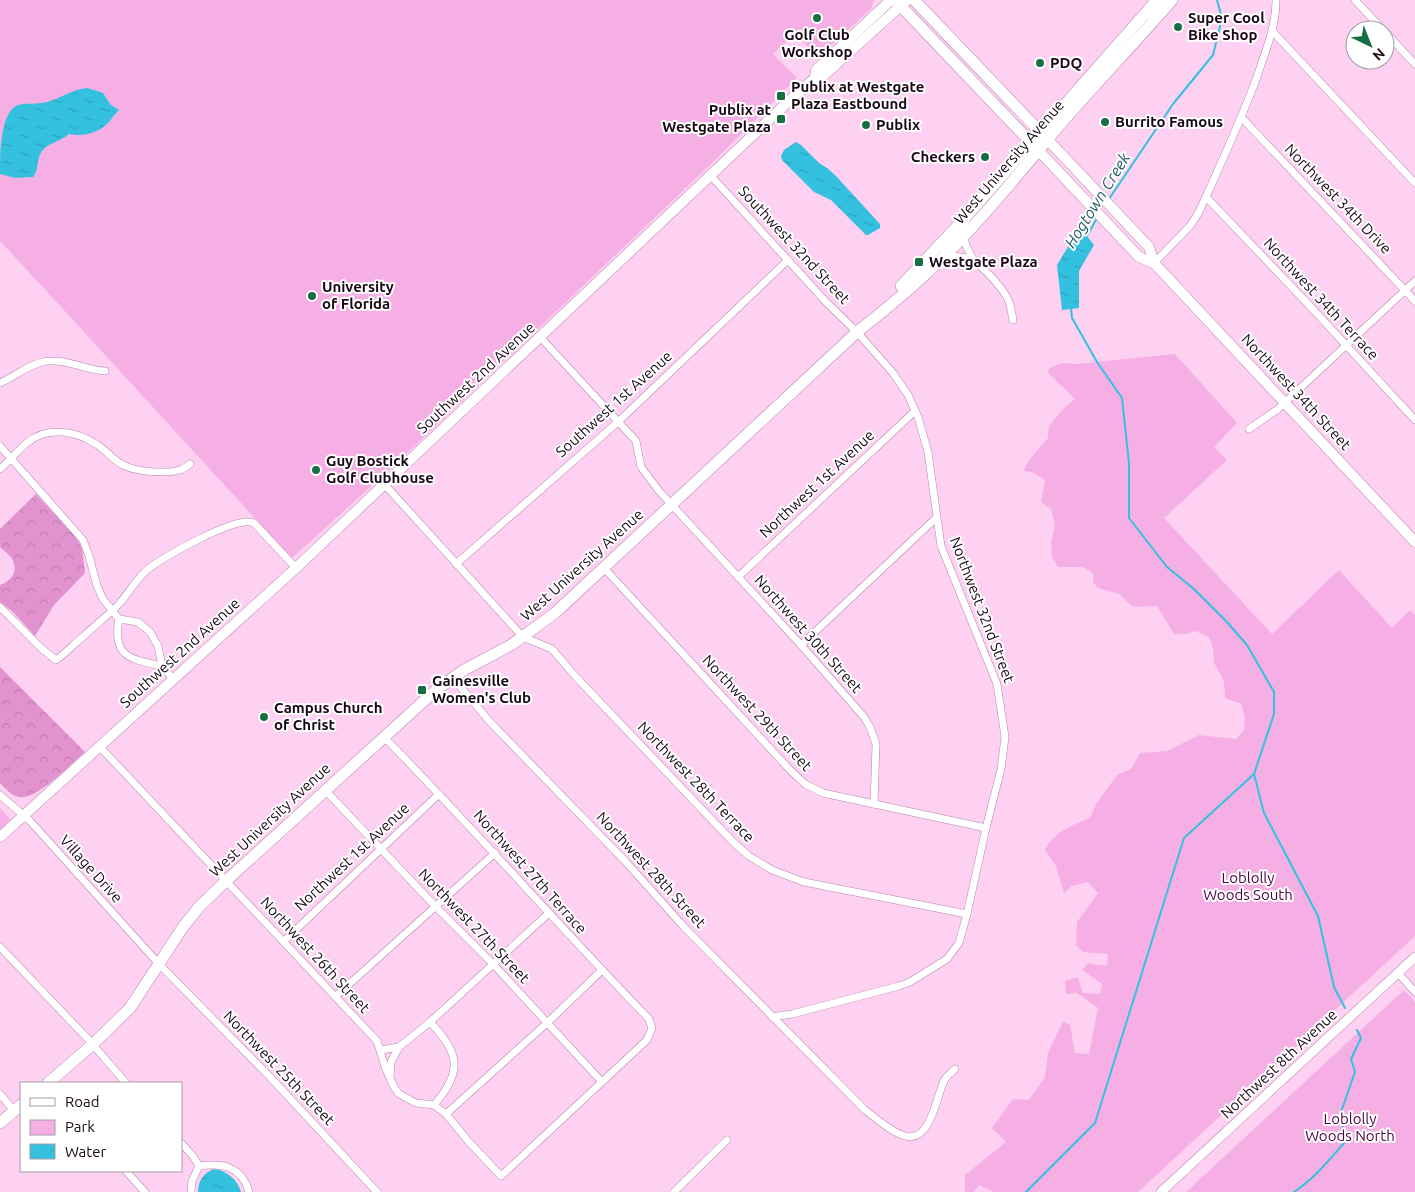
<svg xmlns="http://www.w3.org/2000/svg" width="1415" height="1192" font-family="Ubuntu,sans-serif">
<defs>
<pattern id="forest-crowns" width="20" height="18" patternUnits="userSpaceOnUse" patternTransform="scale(1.25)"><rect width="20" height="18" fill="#e293cf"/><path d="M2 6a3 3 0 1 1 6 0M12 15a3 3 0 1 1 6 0" fill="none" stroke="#c17db1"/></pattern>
<pattern id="water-ripples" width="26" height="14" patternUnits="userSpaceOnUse" patternTransform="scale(1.25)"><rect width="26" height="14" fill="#33c1df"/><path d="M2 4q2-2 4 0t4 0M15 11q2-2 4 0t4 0" fill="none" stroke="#2da4be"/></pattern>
</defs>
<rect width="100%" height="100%" fill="#fed1f2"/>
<!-- green -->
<g fill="#f5afe4">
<path d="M0 0H874L871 9 818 57 795 33 773 54 797 78 708 167 400 460 292 558C194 453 98 346 0 241Z"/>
<path d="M1175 354 1237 423 1214 447 1227 460 1164 518 1272 634 1339 570 1392 628 1410 610 1415 615V936L1138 1192H994L979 1185 974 1192H965V1175L1006 1142 992 1128 1013 1099 1029 1100 1045 1077 1048 1053 1063 1021 1070 1025 1075 1053 1089 1054 1098 1008 1077 993 1066 994 1065 981 1078 977 1083 993 1100 994 1102 984 1082 970 1088 963 1098 965H1107L1108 954 1083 952 1076 945 1077 922 1098 893 1088 882 1072 886 1064 893 1056 866 1045 850C1053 832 1073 825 1090 818L1096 804 1117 775 1131 769 1140 753 1167 751 1199 735 1236 739 1244 730 1245 717 1241 704 1225 698 1224 681 1214 663 1213 649 1209 637 1195 631 1186 634H1174L1157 606 1133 607 1119 594 1098 588 1093 582V573L1083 567H1058L1052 557 1051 542 1055 525 1051 509 1041 502 1045 480 1032 472 1023 471 1030 459 1048 438 1049 426 1063 409 1075 399 1048 373 1049 368 1062 363 1076 364Z"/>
<path d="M0 808 10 819 0 832Z"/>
<path d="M1404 990 1415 1002V1192H1186Z"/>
</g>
<!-- forest -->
<g fill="url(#forest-crowns)">
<path d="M36 494 75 536 82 548 85 573 54 605 35 636 12 611 0 602V585C11 581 19 572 12 559 10 555 4 551 0 547V529Z"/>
<path d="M0 667 85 752C70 764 38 800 19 797 12 796 5 788 0 783Z"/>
</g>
<!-- water -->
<g fill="url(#water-ripples)">
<path d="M87 88 103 93 111 105 119 110C115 114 112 118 109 122 99 133 82 137 69 134 60 142 49 142 42 151 36 159 39 171 33 177L15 178 0 174C0 155 0 115 16 106 25 102 37 105 47 102 62 98 70 90 87 88Z"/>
<path d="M796 142 801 145 819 163 827 168 836 176 880 224V228L868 235H866L831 200 814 192 782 160 781 156 784 150Z"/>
<path d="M1080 227 1094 245 1079 271V308L1062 310 1057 265Z"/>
<path d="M214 1169C227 1171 237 1179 241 1192H198C198 1181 203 1173 214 1169Z"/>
</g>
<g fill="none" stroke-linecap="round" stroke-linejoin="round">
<!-- stream -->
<g stroke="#33c1df" stroke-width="2">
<path d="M1109 199 1173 104 1213 55 1222 18 1217 0"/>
<path d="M1086 238 1097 218"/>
<path d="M1071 308 1072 318 1097 362 1122 398 1129 463V518L1167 567 1194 589 1227 622 1247 645 1274 692V714L1254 774 1264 813 1318 916 1334 987 1345 1008"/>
<path d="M1026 1192 1095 1123 1184 838 1254 774"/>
<path d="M1294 1192C1314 1179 1329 1160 1345 1142L1341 1112 1355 1072 1351 1059 1361 1038 1357 1030"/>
</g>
<!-- minor casing -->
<g stroke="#b784aa" stroke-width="8">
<g id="minor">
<path d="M1355 0 1383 30"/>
<path d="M1273 32 1415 183"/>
<path d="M1385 32 1415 64"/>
<path d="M1241 117 1415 301"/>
<path d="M711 176 827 303 857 332 893 373 908 395 918 417 928 452 941 546 997 684 1005 737 1001 769 986 828 967 914 959 943 947 959 910 982 899 986 792 1014 772 1017"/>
<path d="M1206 197 1309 305 1415 420"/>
<path d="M964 237 966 246 974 261"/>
<path d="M946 255C953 257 961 256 969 259 982 264 1006 291 1010 304 1011 309 1012 315 1013 320"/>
<path d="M1154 263 1190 226 1199 212C1220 166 1241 121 1258 74 1266 49 1276 27 1276 0"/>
<path d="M541 338 636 441 641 467 659 491 801 645 864 717 870 727 876 744 874 804"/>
<path d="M0 383C14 377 27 366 42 362 62 357 85 370 105 371"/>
<path d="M1249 429 1278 409 1415 281"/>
<path d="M0 446 83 540 89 556 97 586 103 599 119 619 138 622 150 632 158 646 162 666 173 679"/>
<path d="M0 469C9 461 18 450 28 442 48 426 76 431 96 444 106 450 113 460 123 465 136 472 166 474 180 470 183 469 187 466 190 464"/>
<path d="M385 485 523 637 552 649 576 677 733 842 749 856 772 870 804 882 967 914"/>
<path d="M456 564 619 421 788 260"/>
<path d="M604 568 790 770 805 784 823 793 986 828"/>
<path d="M738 577 915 411"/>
<path d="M0 607 41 648 56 660C67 652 75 643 85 635 96 624 109 615 119 604 129 593 136 579 148 569 163 557 237 515 254 523L296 568"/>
<path d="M119 619C112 657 130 659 162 666"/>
<path d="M801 645 936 518"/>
<path d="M453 678 490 722 626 862 684 927 865 1110C877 1119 891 1132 905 1136 931 1143 936 1097 944 1081 946 1076 951 1073 955 1069"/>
<path d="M100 747 377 1041 385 1067 394 1087 399 1094 416 1103 434 1105 446 1114 469 1142 501 1176 647 1040 652 1028 649 1019C559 926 474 829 384 737"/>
<path d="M325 790 435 906 493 964 602 1082"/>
<path d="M0 795 30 821 159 964 270 1077 377 1192"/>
<path d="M284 941 439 794"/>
<path d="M0 947 87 1038 126 1083"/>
<path d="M1398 973 1415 992"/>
<path d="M336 996 495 853"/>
<path d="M430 1022C460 1053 463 1072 434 1105"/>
<path d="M381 1050 399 1047"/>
<path d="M390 1076 391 1062 399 1047 430 1022 549 913"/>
<path d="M0 1094 14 1111"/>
<path d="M446 1114 547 1023 602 970"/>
<path d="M181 1143 193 1156 199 1166"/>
<path d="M199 1166C222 1163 242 1166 249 1192"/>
<path d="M126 1171 145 1192"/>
<path d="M191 1192 192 1181 199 1166"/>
<path d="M674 1192 727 1140"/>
</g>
</g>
<!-- tertiary casing -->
<g stroke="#b784aa" stroke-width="10">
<path id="tertiary" d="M1161 1192 1415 957"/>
</g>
<!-- secondary casing -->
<g stroke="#b784aa" stroke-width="11">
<g id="secondary">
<path d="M815 78 816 70 891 0"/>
<path d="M1048 140 1149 247 1154 263"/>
<path d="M1039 151 1139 257 1154 263 1415 542"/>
<path d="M0 837 296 568 791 99 815 78 822 77 907 0"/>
</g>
</g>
<!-- primary casing -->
<g stroke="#b784aa" stroke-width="12">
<g id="primary">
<path d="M895 0 1036 148"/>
<path d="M914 0 1045 137"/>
<path d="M901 286 964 219 1157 0"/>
<path d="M48 1083 92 1045 130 1008 183 927 199 907 227 880 436 690 464 670 511 645 555 613 857 332C894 303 932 271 964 236 997 201 1027 164 1058 127 1095 84 1135 43 1172 0"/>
<path d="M0 1123 21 1105"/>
</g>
</g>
<!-- trunk casing -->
<g stroke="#b784aa" stroke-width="12">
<g id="trunk">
<path d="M1154 20 1152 14 1164 0"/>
<path d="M946 255 947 244 960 231 964 219"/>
</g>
</g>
<!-- minor -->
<use href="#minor" stroke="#fff" stroke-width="7"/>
<!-- tertiary -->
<use href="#tertiary" stroke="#fff" stroke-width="9"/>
<!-- secondary -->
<use href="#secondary" stroke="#fff" stroke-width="10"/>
<!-- primary -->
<use href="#primary" stroke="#fff" stroke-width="11"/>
<!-- trunk -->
<use href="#trunk" stroke="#fff" stroke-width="11"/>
</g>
<!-- markers -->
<g fill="#166f43" stroke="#fff" stroke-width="2">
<circle cx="817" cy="18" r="5"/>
<circle cx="1178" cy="27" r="5"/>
<circle cx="1040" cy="63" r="5"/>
<rect x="776" y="91" width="10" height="10" rx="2.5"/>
<rect x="776" y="114" width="10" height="10" rx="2.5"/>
<circle cx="1105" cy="122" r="5"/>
<circle cx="866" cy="125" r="5"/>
<circle cx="985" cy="157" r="5"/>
<rect x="914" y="257" width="10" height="10" rx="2.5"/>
<circle cx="312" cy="296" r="5"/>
<circle cx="316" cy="470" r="5"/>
<rect x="417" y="685" width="10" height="10" rx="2.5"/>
<circle cx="264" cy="717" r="5"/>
</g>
<g text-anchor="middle" stroke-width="4" stroke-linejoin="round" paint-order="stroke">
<!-- poi labels -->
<g font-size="15" font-weight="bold" fill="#190715" stroke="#fff" text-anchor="start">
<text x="1188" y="23">Super Cool<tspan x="1188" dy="17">Bike Shop</tspan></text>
<text x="817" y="40" text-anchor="middle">Golf Club<tspan x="817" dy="17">Workshop</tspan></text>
<text x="1050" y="68">PDQ</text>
<text x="791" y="92">Publix at Westgate<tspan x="791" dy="17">Plaza Eastbound</tspan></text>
<text x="771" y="115" text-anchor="end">Publix at<tspan x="771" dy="17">Westgate Plaza</tspan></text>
<text x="1115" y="127">Burrito Famous</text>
<text x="876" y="130">Publix</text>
<text x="975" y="162" text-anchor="end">Checkers</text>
<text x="929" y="267">Westgate Plaza</text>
<text x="322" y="292">University<tspan x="322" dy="17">of Florida</tspan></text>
<text x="326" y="466">Guy Bostick<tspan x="326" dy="17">Golf Clubhouse</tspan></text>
<text x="432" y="686">Gainesville<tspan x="432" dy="17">Women's Club</tspan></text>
<text x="274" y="713">Campus Church<tspan x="274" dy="17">of Christ</tspan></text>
</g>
<!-- street labels -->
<g font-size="15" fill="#190715" stroke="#fff">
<text transform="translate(1009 162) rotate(-49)" y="5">West University Avenue</text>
<text transform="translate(1338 199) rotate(46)" y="5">Northwest 34th Drive</text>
<text transform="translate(794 245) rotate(47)" y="5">Southwest 32nd Street</text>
<text transform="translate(1321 299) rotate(47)" y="5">Northwest 34th Terrace</text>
<text transform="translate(476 378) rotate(-43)" y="5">Southwest 2nd Avenue</text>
<text transform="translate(1296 392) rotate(47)" y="5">Northwest 34th Street</text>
<text transform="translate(614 404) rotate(-42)" y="5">Southwest 1st Avenue</text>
<text transform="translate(817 484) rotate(-43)" y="5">Northwest 1st Avenue</text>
<text transform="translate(582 565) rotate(-42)" y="5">West University Avenue</text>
<text transform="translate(982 610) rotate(69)" y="5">Northwest 32nd Street</text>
<text transform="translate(808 634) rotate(48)" y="5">Northwest 30th Street</text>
<text transform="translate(180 653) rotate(-42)" y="5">Southwest 2nd Avenue</text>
<text transform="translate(757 713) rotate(47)" y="5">Northwest 29th Street</text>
<text transform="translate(696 782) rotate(46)" y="5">Northwest 28th Terrace</text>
<text transform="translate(270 820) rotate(-43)" y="5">West University Avenue</text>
<text transform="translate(352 857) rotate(-43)" y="5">Northwest 1st Avenue</text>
<text transform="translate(91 869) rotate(48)" y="5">Village Drive</text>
<text transform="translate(651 870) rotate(47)" y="5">Northwest 28th Street</text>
<text transform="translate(530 872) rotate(48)" y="5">Northwest 27th Terrace</text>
<text transform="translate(474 926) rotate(46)" y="5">Northwest 27th Street</text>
<text transform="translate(315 955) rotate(47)" y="5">Northwest 26th Street</text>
<text transform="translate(1279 1064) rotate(-43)" y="5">Northwest 8th Avenue</text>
<text transform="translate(279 1068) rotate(46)" y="5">Northwest 25th Street</text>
</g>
<!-- park labels -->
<g font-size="15" fill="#4c0541" stroke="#fff">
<text x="1248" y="883">Loblolly<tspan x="1248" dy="17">Woods South</tspan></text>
<text x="1350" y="1124">Loblolly<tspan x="1350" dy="17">Woods North</tspan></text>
</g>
<!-- water labels -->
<g font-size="16" font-style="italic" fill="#245b68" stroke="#fff">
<text transform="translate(1097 200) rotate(-58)" y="6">Hogtown Creek</text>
</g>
</g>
<!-- legend -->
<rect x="20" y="1082" width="162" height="90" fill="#ffffff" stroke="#a39ca1"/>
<rect x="30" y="1098" width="25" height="8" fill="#ffffff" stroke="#a39ca1"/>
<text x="65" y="1107" font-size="15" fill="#190715">Road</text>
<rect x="30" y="1120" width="25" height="15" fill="#f5afe4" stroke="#a39ca1"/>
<text x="65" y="1132" font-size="15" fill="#190715">Park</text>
<rect x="30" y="1144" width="25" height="15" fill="url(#water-ripples)" stroke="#a39ca1"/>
<text x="65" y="1157" font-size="15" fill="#190715">Water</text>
<!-- north arrow -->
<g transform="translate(1370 45) rotate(137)"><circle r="24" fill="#ffffff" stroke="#a39ca1"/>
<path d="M0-4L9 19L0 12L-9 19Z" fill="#166f43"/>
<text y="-8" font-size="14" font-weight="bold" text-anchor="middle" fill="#190715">N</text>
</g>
</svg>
